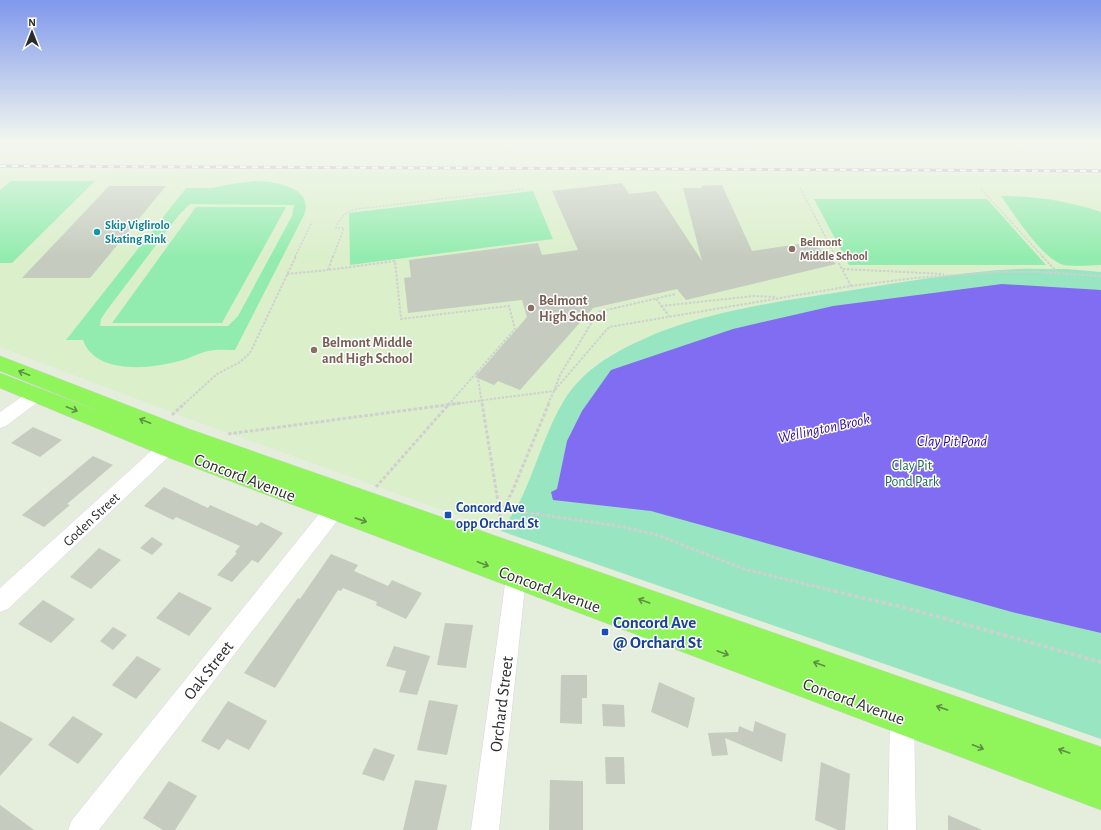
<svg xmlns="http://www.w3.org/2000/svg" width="1101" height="830" font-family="'Alegreya Sans',sans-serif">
<rect width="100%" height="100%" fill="#e5eddc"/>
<!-- education -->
<path fill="#dbefcb" d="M0 171H375L1101 174V272L1067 269 1000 270 955 274 785 300 729 311 691 321 638 341 614 352 595 366 576 384 562 403 521 500 501 531 190 419 0 347Z"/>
<!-- green -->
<path fill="#98e5c2" d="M1067 269 1101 272V739L501 531C508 521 515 510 521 499 538 464 551 411 577 383 599 359 627 346 657 333 720 309 787 300 853 290 902 282 950 274 999 270 1021 268 1044 269 1067 269Z"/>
<!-- pitch -->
<g fill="#93ecaf" fill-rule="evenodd">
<path d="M11 181H95L12 263H0V190Z"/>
<path d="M255 181C273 181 315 187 304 215L235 350C227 350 216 349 208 351 198 353 189 359 179 361 151 369 95 375 83 340H66L186 188H212L231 184ZM190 204 294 205 292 216 238 316 228 326H100L101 319 107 310 178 216Z"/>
<path d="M533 191 553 239 350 265 349 213Z"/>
<path d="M1001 196C1036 196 1068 201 1101 212V265C1090 265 1075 267 1064 265 1043 260 1014 214 1001 196Z"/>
<path d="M814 199H987L1046 265H849Z"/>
<path d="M196 207H286L222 323H112Z"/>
</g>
<!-- water -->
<path fill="#816df1" d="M1002 284 1101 290V633L1012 612 651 511 553 500 551 492 557 489 567 441 582 411 611 370 733 329 833 306Z"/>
<!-- building -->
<g fill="#c5cbbf">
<path d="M622 183 629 194 656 191 702 261 683 188H702L701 186 722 185 752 251 813 242 836 264 686 300 677 289 593 308 520 390 498 381 494 385 475 377 527 317 522 300 408 313 404 278 411 277 409 260 538 243 542 255 578 250 552 191Z"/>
<path d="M109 186H166L90 278H22Z"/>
<path d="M33 427 62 440 40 457 11 443Z"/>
<path d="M93 456 113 465 67 504 70 505 44 527 22 515Z"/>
<path d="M164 487 208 508 210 505 257 526 261 522 283 533 258 563 252 560 232 582 217 575 237 553 235 552 240 546 176 517 173 520 144 506Z"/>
<path d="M152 537 163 544 152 555 140 548Z"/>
<path d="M99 548 121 560 91 589 70 577Z"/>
<path d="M331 554 358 565 354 571 388 586 392 580 422 593 406 619 376 605 377 602 343 588 341 591 338 590 275 688 244 673 298 598 300 599Z"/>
<path d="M179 592 212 608 189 636 156 618Z"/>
<path d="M43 600 75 619 51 643 18 624Z"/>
<path d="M445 623 473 625 466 668 437 665Z"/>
<path d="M113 627 127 635 113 650 100 641Z"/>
<path d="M394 646 430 656 417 695 399 692 406 671 386 666Z"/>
<path d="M137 656 161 669 136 699 112 685Z"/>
<path d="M561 675H587V698H582V724L560 723Z"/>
<path d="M659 682 695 698 688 728 651 712Z"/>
<path d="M429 700 458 705 447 755 417 750Z"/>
<path d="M228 701 267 721 249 750 227 739 219 750 201 741Z"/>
<path d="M602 704 624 705 625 727 603 726Z"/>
<path d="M73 716 103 734 78 764 48 745Z"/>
<path d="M0 721 33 739 0 776Z"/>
<path d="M755 721 786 734 782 762 725 738 728 755 712 756 708 733 738 732 739 726 753 732Z"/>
<path d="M374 748 395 755 384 781 362 774Z"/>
<path d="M605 757H624L625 784H606Z"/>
<path d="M821 762 850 774 845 830H838L815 820Z"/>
<path d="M415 780 447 785 437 830H403Z"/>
<path d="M550 780 583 781V830H549Z"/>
<path d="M169 781 197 796 175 830H163L143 818Z"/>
<path d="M0 805 34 830H0Z"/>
<path d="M948 815 982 830H948Z"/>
</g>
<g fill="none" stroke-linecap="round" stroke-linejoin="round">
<!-- minor casing -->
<g stroke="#ded2e4" stroke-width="1">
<g id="minor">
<path d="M36 389 42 391 44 395 42 399 6 426 0 428V412L30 391Z"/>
<path d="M176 432 182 434 185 439 182 444 8 609 0 612V588L170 434Z"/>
<path d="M334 502 341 504 344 510 341 516 99 830H68L72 820 327 504Z"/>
<path d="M516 567 523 570 526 577 499 830H471L506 577 509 570Z"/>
<path d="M902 706 911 709 914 718 916 830H888L890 718 893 709Z"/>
</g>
</g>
<!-- major casing -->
<g stroke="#d0d0d0" stroke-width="1">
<path id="major" d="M0 356 189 429 1101 747V810L159 454 0 388V373L106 414 0 371Z"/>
</g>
<!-- path-far3 -->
<g stroke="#d0d0d0" stroke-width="1.5" stroke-dasharray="2 1.5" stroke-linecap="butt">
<path d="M800 188 836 257"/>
<path d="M981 189 1043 257"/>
<path d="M295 257 312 222"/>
<path d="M333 257 344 228H336C340 217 345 212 357 209L525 189"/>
</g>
<!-- path-far2 -->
<g stroke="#d0d0d0" stroke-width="2" stroke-dasharray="2.5 1.5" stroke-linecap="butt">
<path d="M333 256 328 270 395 261 401 319 509 306 515 329 449 404"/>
<path d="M835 256 851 286"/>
<path d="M1042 256 1057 272"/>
<path d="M843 269 944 274"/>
<path d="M287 274 328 270"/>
<path d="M656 299 669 316"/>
<path d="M661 306 754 296 776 297"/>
<path d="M477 372 482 404"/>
<path d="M184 404 217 374 240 362 250 353 296 256"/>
<path d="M454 404 554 391 560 375 598 312 676 294"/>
<path d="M548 404 554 391 609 327 851 286 914 278 999 272H1038L1101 276"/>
</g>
<!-- path-far1 -->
<g stroke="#d0d0d0" stroke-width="3" stroke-dasharray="3.5 2" stroke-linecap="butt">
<path d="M482 403 500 514"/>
<path d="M172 415 185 403"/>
<path d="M228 434 461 403"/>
<path d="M376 487 450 403"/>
<path d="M503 509 618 526 657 535 744 569 838 592"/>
<path d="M494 527 512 492 549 403"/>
</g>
<!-- path -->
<path stroke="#d0d0d0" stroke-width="3.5" stroke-dasharray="4 3" stroke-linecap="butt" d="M834 591 906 608 1101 662"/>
<!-- minor -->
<use href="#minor" fill="#fff" fill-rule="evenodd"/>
<!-- major -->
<use href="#major" fill="#90f45b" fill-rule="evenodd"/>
<!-- rail casing -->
<g stroke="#b09fb5" stroke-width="3">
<path id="rail" d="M0 166 1101 171"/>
</g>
<!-- rail -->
<use href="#rail" stroke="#fff" stroke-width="2" stroke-dasharray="6" stroke-linecap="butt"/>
</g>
<!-- one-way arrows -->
<defs><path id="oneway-shaft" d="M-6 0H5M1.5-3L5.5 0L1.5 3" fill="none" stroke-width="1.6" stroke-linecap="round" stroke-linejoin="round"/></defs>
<g stroke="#5e9043">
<use href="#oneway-shaft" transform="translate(24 373) rotate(-158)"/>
<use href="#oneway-shaft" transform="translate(72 409) rotate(22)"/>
<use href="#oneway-shaft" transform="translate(145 421) rotate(-158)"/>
<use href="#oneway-shaft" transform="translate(361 520) rotate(19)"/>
<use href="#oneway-shaft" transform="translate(483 564) rotate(21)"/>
<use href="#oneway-shaft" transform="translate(644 601) rotate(-160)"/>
<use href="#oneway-shaft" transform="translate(723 653) rotate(20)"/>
<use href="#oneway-shaft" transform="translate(819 664) rotate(-160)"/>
<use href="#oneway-shaft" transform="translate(942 708) rotate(-161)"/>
<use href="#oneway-shaft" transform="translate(978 747) rotate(21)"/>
<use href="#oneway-shaft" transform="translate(1064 751) rotate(-161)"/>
</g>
<!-- sky -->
<linearGradient id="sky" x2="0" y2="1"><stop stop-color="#7f98ec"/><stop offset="0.55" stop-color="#f3f7ef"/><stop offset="1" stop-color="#f3f7ef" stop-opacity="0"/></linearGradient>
<rect width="1101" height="257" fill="url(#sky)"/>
<!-- markers -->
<circle fill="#0f9aa8" stroke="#fff" stroke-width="1.5" cx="97" cy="232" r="4"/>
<g fill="#8d6e63" stroke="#fff" stroke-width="1.5">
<circle cx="792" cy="249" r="4"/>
<circle cx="531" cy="308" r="4"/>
<circle cx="314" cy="350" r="4"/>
</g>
<g fill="#1a4fb4" stroke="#fff" stroke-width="1.5">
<rect x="444" y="511" width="8" height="8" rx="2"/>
<rect x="601" y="628" width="8" height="8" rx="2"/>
</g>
<g text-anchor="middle" stroke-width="3" stroke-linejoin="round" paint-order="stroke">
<!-- far-culture labels -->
<g font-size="12" font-weight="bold" fill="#0d838f" stroke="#fff" text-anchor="start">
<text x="105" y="229">Skip Viglirolo<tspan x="105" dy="14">Skating Rink</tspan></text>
</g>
<!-- far-education labels -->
<g font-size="12" font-weight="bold" fill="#785e54" stroke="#fff" text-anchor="start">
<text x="800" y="246">Belmont<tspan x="800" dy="14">Middle School</tspan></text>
</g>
<!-- education labels -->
<g font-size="14" font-weight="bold" fill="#785e54" stroke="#fff" text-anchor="start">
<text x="539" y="305">Belmont<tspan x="539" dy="16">High School</tspan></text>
<text x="322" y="347">Belmont Middle<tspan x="322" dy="16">and High School</tspan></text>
</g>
<!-- park labels -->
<g font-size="14" fill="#196a50" stroke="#fff">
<text x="912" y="470">Clay Pit<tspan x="912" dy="16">Pond Park</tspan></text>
</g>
<!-- transit labels -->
<g font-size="14" font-weight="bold" fill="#164399" stroke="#fff" text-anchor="start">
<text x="456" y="512">Concord Ave<tspan x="456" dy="16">opp Orchard St</tspan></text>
</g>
<!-- street labels -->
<g font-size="14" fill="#2b2b2b" stroke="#fff">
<text transform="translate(91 519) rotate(-43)" y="5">Goden Street</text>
</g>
<!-- water labels -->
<g font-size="15" font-style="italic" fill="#2d0a9f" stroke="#fff">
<text transform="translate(824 428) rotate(-12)" y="5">Wellington Brook</text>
<text x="952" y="446">Clay Pit Pond</text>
</g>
<!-- near-street labels -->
<g font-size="17" fill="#2b2b2b" stroke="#fff">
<text transform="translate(245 477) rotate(21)" y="6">Concord Avenue</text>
<text transform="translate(550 589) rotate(20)" y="6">Concord Avenue</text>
<text transform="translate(208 670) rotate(-52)" y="6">Oak Street</text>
<text transform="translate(854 701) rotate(20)" y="6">Concord Avenue</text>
<text transform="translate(501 704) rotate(-83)" y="6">Orchard Street</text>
</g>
<!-- near-transit labels -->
<g font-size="17" font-weight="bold" fill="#164399" stroke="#fff" text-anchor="start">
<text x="613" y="628">Concord Ave<tspan x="613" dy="20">@ Orchard St</tspan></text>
</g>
</g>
<!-- north arrow -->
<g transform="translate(32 32)" stroke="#ffffff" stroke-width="3" paint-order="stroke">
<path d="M0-3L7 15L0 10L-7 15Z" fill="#2b2b2b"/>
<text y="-6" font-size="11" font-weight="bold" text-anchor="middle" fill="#2b2b2b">N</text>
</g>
</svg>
